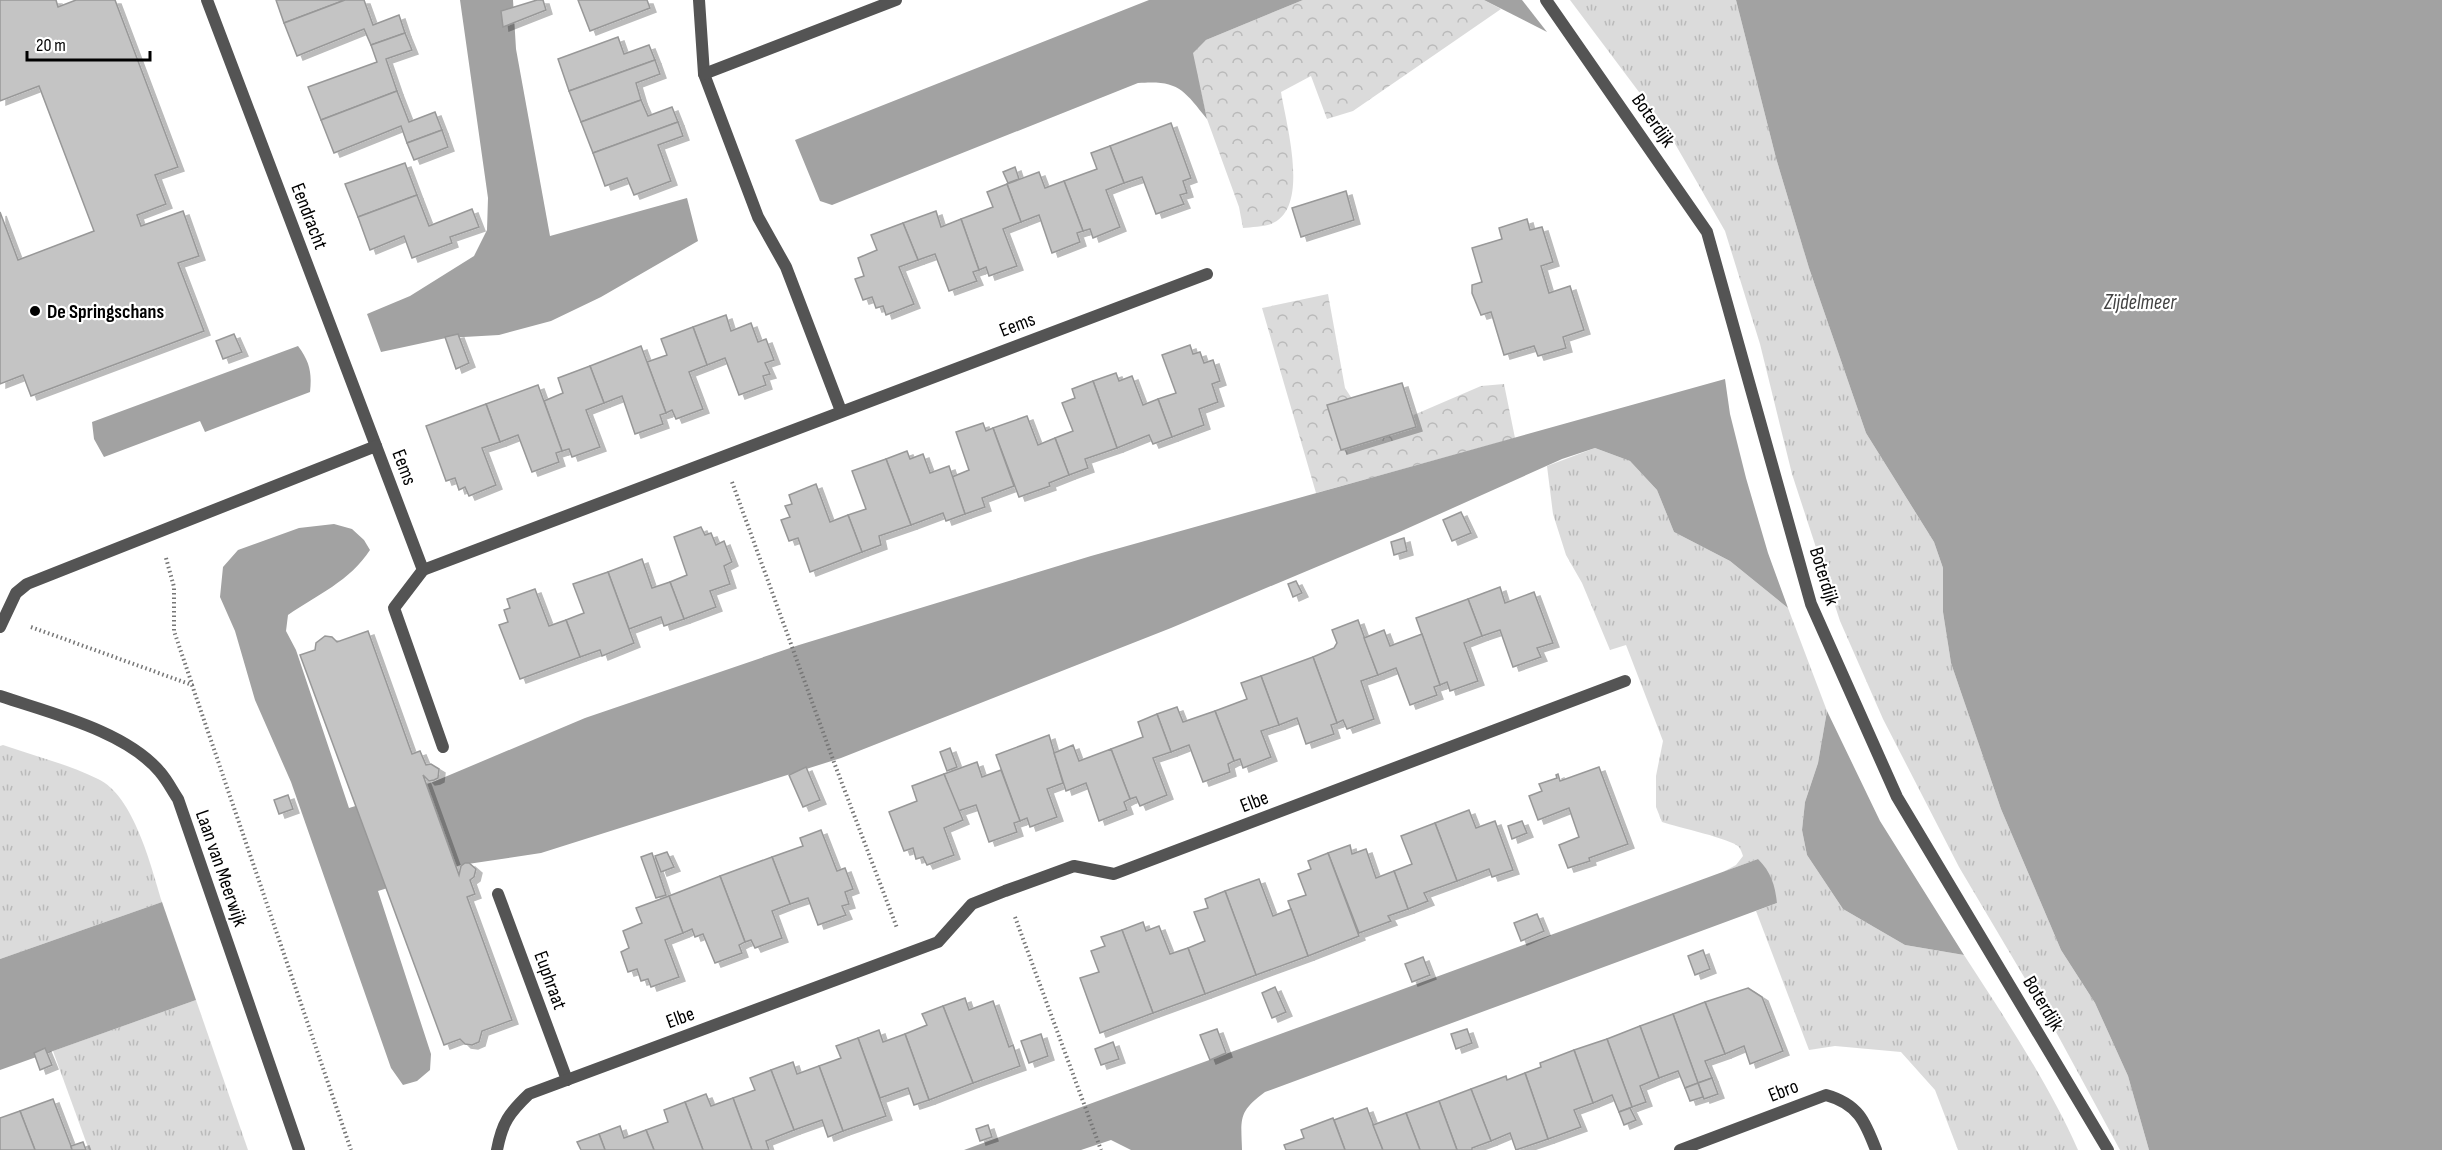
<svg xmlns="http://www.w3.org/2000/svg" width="2442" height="1150" font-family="'Sofia Sans Condensed',sans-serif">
<defs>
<pattern id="grass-tufts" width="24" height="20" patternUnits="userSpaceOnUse" patternTransform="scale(1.5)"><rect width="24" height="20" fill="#dbdbdb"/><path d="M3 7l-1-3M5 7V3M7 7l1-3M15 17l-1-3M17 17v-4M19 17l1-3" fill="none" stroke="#bababa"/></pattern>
<pattern id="forest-crowns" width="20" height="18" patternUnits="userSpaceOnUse" patternTransform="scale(1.5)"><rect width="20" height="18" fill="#dbdbdb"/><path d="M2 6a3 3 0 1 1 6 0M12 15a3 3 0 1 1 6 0" fill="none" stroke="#bababa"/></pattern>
<filter id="shadow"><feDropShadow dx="6" dy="4" stdDeviation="0" flood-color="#0004"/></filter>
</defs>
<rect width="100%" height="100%" fill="#fff"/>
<!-- grass -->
<g fill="url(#grass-tufts)">
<path d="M1570 0H1736L1776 158 1809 268 1866 433 1934 542 1943 568V612L1951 663 2001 809 2061 950 2095 1003 2128 1076 2149 1150H2120L2049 1019 1959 867 1883 719 1840 621 1792 474 1760 344 1725 231 1666 128Z"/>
<path d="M1595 448 1630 461 1657 490 1674 532 1730 561 1788 608 1827 711 1818 763 1805 802 1802 830 1807 855 1843 909 1905 945 1964 955C2003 1015 2049 1084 2078 1150H1958L1935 1090 1901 1052 1835 1046 1809 1050 1756 911 1777 903 1758 859 1723 872 1736 865 1743 856C1742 853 1741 850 1739 847 1732 839 1677 827 1662 822L1656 807V776L1663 741 1626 645 1610 650 1582 583 1566 555 1553 514 1547 466Z"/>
<path d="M3 745C34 756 68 764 98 779 134 796 151 866 162 902L0 959V746Z"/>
<path d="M196 1000 248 1150H89L53 1051Z"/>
</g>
<!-- forest -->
<g fill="url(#forest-crowns)">
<path d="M1303 0H1484L1501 9 1353 111 1327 119 1311 76 1281 92C1286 124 1311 209 1271 224 1263 227 1251 227 1243 228L1239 207 1207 119 1192 53 1206 40Z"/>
<path d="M1328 294 1345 388 1362 414 1395 423 1481 386 1504 384 1515 438 1316 493 1262 308Z"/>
</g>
<!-- water -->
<g fill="#a2a2a2">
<path d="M460 0H513L516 49 550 236 687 198 698 241 601 297 551 321 499 335 446 338 381 352 367 314 410 296 474 256 487 230 488 198Z"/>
<path d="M1149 0H1303L1206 40 1193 53 1207 119C1183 89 1178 80 1138 83L832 205 820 201 795 140Z"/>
<path d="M1484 0H1522L1547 32Z"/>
<path d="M1736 0H2442V1150H2149L2128 1076 2095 1003 2061 950 2001 809 1951 663 1943 612V568L1934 542 1866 433 1809 268 1776 158Z"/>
<path d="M298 346C310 362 312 373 310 392L205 432 200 421 104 457 94 439 92 422Z"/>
<path d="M1725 379 1730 414 1746 478 1768 553 1788 608 1730 561 1674 532 1657 490 1630 461 1595 448 1562 459 1395 534 1171 628 841 758 541 853 461 865 378 891 431 1054 430 1070 417 1081 403 1085 391 1068 291 782 255 700 235 631 220 597 223 567 238 550 299 528 334 524 352 529 364 540 370 550C350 581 317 595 288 615L286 631 296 650 349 808 433 782 585 718 799 645 1091 556Z"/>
<path d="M1827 711 1880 821 1964 955 1905 945 1843 909 1807 855 1802 830 1805 802 1818 763Z"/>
<path d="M1758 859C1771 872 1775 885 1777 903L1265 1092C1238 1112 1241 1118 1242 1150H1131L1111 1140 1081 1150H964Z"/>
<path d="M162 902 196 1000 0 1070V959Z"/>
</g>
<!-- building -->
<g fill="#c4c4c4" stroke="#989898" stroke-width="1.5" filter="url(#shadow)">
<path d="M0 0H56L58 7 76 0H115L178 167 155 175 166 204 137 215 141 226 183 211 199 256 178 263 204 331 31 396 23 375 0 384V212L18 260 94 231 39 86 0 101Z"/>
<path d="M276 0H345L284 23Z"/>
<path d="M345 0H364L373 25 399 15 405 33 371 45 364 29 297 56 284 23Z"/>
<path d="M537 0H543L546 10 503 27 501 11Z"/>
<path d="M578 0H647L650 8 590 31Z"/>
<path d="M405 33 412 50 386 59 397 91 321 120 308 87 377 62 371 45Z"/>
<path d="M618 37 624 54 649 45 655 60 569 91 558 59Z"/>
<path d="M655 60 660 74 636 83 641 100 581 122 569 91Z"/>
<path d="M397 91 409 122 435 112 442 130 407 143 401 126 334 153 321 120Z"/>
<path d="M641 100 648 116 672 107 678 122 593 153 581 122Z"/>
<path d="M678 122 683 136 658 145 671 181 634 195 627 178 605 186 593 153Z"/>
<path d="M1171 123 1191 178 1183 181 1187 193 1180 195 1184 204 1156 214 1142 177 1124 183 1110 146Z"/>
<path d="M442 130 448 147 414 160 407 143Z"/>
<path d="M1110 146 1124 183 1106 190 1120 227 1093 238 1090 229 1083 231 1064 181 1097 169 1091 153Z"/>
<path d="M405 163 417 195 358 217 345 184Z"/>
<path d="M1015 167 1019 179 1008 183 1003 172Z"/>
<path d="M1039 172 1045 188 1064 181 1083 231 1077 233 1080 242 1052 253 1039 215 1021 222 1007 184Z"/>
<path d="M1007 184 1021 222 1003 229 1017 266 989 276 986 267 979 270 961 219 993 207 987 192Z"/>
<path d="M1346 191 1354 220 1301 237 1292 208Z"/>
<path d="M417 195 429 226 472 209 479 227 450 237 452 243 412 258 404 236 370 250 358 217Z"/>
<path d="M936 211 941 227 961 219 979 270 973 272 977 281 949 291 935 254 918 260 903 223Z"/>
<path d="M1527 219 1530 230 1542 227 1553 262 1541 266 1549 293 1570 286 1584 330 1563 337 1566 348 1538 356 1534 346 1504 355 1491 312 1481 315 1472 293V285L1482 282 1472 248 1502 239 1499 228Z"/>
<path d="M903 223 918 260 899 267 914 304 886 315 883 306 876 308 872 297 863 300 855 279 864 276 858 258 877 250 871 235Z"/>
<path d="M726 315 731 331 751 323 758 342 766 339 774 360 765 363 770 374 763 376 766 385 739 395 725 358 707 365 693 327Z"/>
<path d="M693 327 707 365 689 372 703 409 676 419 672 410 666 413 647 362 667 355 661 339Z"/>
<path d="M234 334 242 352 223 359 216 341Z"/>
<path d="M458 334 469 363 456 369 445 337Z"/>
<path d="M1190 345 1193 354 1200 352 1204 363 1213 360 1220 381 1212 384 1218 402 1199 409 1204 425 1172 437 1158 399 1176 393 1162 355Z"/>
<path d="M641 346 666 413 660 415 663 424 635 434 622 396 604 403 590 366Z"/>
<path d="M590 366 604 403 586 410 600 447 572 457 569 449 562 451 544 401 563 393 558 378Z"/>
<path d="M1116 373 1119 381 1132 376 1143 405 1158 399 1172 437 1153 444 1149 435 1117 448 1093 381Z"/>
<path d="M1093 381 1117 448 1085 459 1088 468 1069 475 1055 438 1073 431 1062 403 1075 398 1072 389Z"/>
<path d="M1402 383 1416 427 1341 450 1327 405Z"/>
<path d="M538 385 562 451 556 453 559 462 532 472 518 435 500 442 486 404Z"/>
<path d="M486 404 500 442 482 448 496 485 469 496 465 487 459 490 455 478 446 481 426 426Z"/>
<path d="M1027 416 1038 445 1055 438 1069 475 1049 483 1050 486 1019 497 993 428Z"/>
<path d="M983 423 986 431 993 428 1014 486 982 498 985 507 965 514 952 477 969 470 956 432Z"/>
<path d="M907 451 910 459 923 454 930 473 949 466 965 514 946 521 943 513 911 525 886 459Z"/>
<path d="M886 459 911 525 879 536 881 545 862 552 848 515 866 509 852 471Z"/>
<path d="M816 484 830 522 848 515 862 552 810 572 798 538 789 541 781 520 790 517 785 506 792 504 789 495Z"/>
<path d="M1461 512 1471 533 1452 541 1443 520Z"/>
<path d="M701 527 705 535 711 533 716 545 724 541 732 562 724 566 730 584 710 591 716 607 684 619 670 582 687 575 674 537Z"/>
<path d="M1404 538 1407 551 1394 555 1391 542Z"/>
<path d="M642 559 652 588 670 582 684 619 664 626 661 617 629 629 608 572Z"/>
<path d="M608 572 634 643 602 656 600 650 580 657 566 620 584 613 573 584Z"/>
<path d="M1296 581 1302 593 1293 597 1288 584Z"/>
<path d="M1500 587 1505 603 1534 592 1553 643 1537 648 1541 657 1513 667 1500 630 1482 636 1468 599Z"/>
<path d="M535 589 549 626 566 620 580 657 520 679 499 625 508 622 504 610 510 608 507 599Z"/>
<path d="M1468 599 1482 636 1464 643 1478 681 1450 691 1447 682 1440 685 1416 618Z"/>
<path d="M1358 620 1378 675 1361 681 1374 719 1347 729 1343 720 1337 723 1313 657 1334 648 1337 643 1332 630Z"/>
<path d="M1384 630 1390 646 1422 634 1440 685 1434 687 1437 695 1410 705 1396 668 1378 675 1364 638Z"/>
<path d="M368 631 412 754 420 751 426 765 431 764 439 769 438 778 434 780 429 781 423 775 459 875 461 866 465 863H469L476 869 474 877 470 880 475 894 467 897 512 1020 482 1031 479 1042 472 1045 465 1044 460 1039 444 1045 300 655 315 650 316 643 325 636 332 637 337 642Z"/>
<path d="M1313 657 1337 723 1331 725 1334 734 1306 744 1297 718 1279 725 1261 676Z"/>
<path d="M1261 676 1279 725 1261 731 1271 757 1243 768 1240 759 1234 761 1215 711 1247 699 1241 683Z"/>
<path d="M1177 707 1183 722 1215 711 1234 761 1228 764 1230 772 1203 782 1189 745 1171 752 1157 714Z"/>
<path d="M1157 714 1171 752 1153 758 1167 795 1140 806 1136 797 1130 799 1111 749 1143 737 1138 722Z"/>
<path d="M1049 735 1063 783 1047 789 1057 817 1030 827 1027 818 1020 821 996 755Z"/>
<path d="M1073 745 1079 761 1111 749 1130 799 1124 802 1127 810 1099 821 1086 783 1066 791 1054 753Z"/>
<path d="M950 748 957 767 947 771 940 752Z"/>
<path d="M977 762 982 777 1001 770 1020 821 1014 823 1017 832 989 842 976 805 958 811 944 774Z"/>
<path d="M806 767 820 800 803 807 789 775Z"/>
<path d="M1599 767 1628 844 1589 858 1590 861 1568 868 1559 845 1579 837 1569 808 1538 820 1529 796 1542 791 1539 784 1557 778 1556 775 1558 774 1560 781Z"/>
<path d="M944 774 963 820 944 828 954 855 927 865 923 857 916 859 913 848 904 851 889 812 917 801 912 786Z"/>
<path d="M288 795 293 809 279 814 274 800Z"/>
<path d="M1469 810 1476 828 1495 821 1513 870 1492 877 1489 869 1457 881 1435 823Z"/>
<path d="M1522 821 1527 833 1512 839 1508 826Z"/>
<path d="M1435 823 1457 881 1424 893 1428 901 1408 909 1394 871 1412 864 1401 836Z"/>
<path d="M821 830 837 871 845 868 853 889 845 892 849 904 842 906 846 915 818 925 808 898 790 904 772 857 803 846 800 838Z"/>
<path d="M1350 845 1352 854 1366 849 1376 878 1394 871 1408 909 1388 916 1391 921 1359 933 1328 853Z"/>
<path d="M667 852 674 867 661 872 655 856Z"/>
<path d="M652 853 666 895 656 898 641 857Z"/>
<path d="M1328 853 1359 936 1308 956 1288 901 1306 895 1298 874 1311 869 1308 861Z"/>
<path d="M772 857 790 904 772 911 782 938 755 948 751 940 745 942 720 876Z"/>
<path d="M720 876 745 942 739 945 742 953 715 963 703 934 695 937 692 929 683 933 669 896Z"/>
<path d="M1259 879 1273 916 1291 909 1308 956 1256 975 1225 891Z"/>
<path d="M1225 891 1256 975 1205 994 1188 948 1205 941 1194 912 1208 908 1205 899Z"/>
<path d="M669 896 683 933 665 940 679 977 651 987 648 979 641 981 637 969 628 972 621 952 629 948 623 931 642 923 636 908Z"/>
<path d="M1537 914 1544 931 1521 941 1514 923Z"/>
<path d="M1143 922 1146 931 1159 926 1170 954 1188 948 1205 994 1153 1013 1122 930Z"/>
<path d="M1122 930 1153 1013 1100 1033 1080 978 1099 972 1091 951 1105 946 1101 937Z"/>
<path d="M1703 950 1710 969 1695 975 1688 956Z"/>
<path d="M1423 957 1430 975 1412 982 1405 964Z"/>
<path d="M1275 987 1286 1012 1272 1018 1262 993Z"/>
<path d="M1748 988 1762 997 1783 1051 1750 1064 1744 1046 1725 1054 1705 1002Z"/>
<path d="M965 998 969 1010 993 1001 1009 1047 1013 1045 1020 1066 973 1083 943 1006Z"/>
<path d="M1705 1002 1725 1054 1705 1061 1712 1078 1698 1083 1673 1014Z"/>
<path d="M943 1006 973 1083 929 1100 905 1034 927 1025 922 1014Z"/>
<path d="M1673 1014 1698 1083 1685 1088 1678 1071 1659 1078 1640 1026Z"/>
<path d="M1640 1026 1659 1078 1640 1086 1646 1102 1632 1107 1607 1039Z"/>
<path d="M1217 1029 1226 1053 1210 1060 1200 1035Z"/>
<path d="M1467 1029 1472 1043 1456 1049 1451 1034Z"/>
<path d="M879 1030 883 1042 905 1034 929 1100 914 1105 908 1088 880 1098 858 1038Z"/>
<path d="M1041 1034 1048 1056 1029 1063 1021 1041Z"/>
<path d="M858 1038 886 1116 843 1131 819 1066 841 1058 836 1046Z"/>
<path d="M1607 1039 1632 1107 1619 1112 1612 1095 1593 1103 1574 1050Z"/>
<path d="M1113 1042 1119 1059 1101 1065 1095 1049Z"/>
<path d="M45 1048 52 1065 40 1070 34 1053Z"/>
<path d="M1574 1050 1593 1103 1574 1110 1581 1127 1548 1139 1525 1073 1541 1067 1540 1063Z"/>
<path d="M793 1062 797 1074 819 1066 843 1131 828 1137 822 1120 794 1130 771 1070Z"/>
<path d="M771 1070 794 1130 766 1141 769 1150H752L733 1098 755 1090 750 1078Z"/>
<path d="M1525 1073 1548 1139 1516 1150 1510 1133 1491 1141 1471 1089 1506 1076 1507 1080Z"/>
<path d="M1712 1078 1718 1094 1704 1099 1698 1083Z"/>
<path d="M1698 1083 1703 1097 1690 1101 1685 1088Z"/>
<path d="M1471 1089 1491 1141 1472 1148V1150H1457L1439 1101Z"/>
<path d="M706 1094 711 1106 733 1098 752 1150H703L685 1102Z"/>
<path d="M53 1099 71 1146 72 1150H35L20 1111Z"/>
<path d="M1439 1101 1457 1150H1420L1406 1113Z"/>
<path d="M685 1102 703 1150H654L646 1130 668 1122 664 1110Z"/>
<path d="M1367 1108 1383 1150H1345L1334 1120Z"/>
<path d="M1630 1108 1636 1120 1624 1125 1619 1112Z"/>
<path d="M20 1111 35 1150H0V1118Z"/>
<path d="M1406 1113 1420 1150H1383L1373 1125Z"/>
<path d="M1333 1118 1345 1150H1286L1284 1145 1304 1138 1301 1130Z"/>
<path d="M988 1125 992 1137 980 1141 976 1129Z"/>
<path d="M620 1126 624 1138 646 1130 654 1150H605L599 1134Z"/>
<path d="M599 1134 605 1150H581L577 1142Z"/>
<path d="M83 1142 86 1150H72L71 1146Z"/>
</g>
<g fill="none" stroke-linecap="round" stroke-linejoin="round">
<!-- path -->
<g stroke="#767676" stroke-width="4" stroke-dasharray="1.5 3" stroke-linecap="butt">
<path d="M732 482 835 765 897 928"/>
<path d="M166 558 174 587V631L192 684"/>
<path d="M31 627 192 685 351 1150"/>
<path d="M1015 917 1101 1150"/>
</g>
<!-- minor -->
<g stroke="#545454" stroke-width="12">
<path d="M207 0 376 446"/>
<path d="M699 0 704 74 758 217 786 267 841 411"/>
<path d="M1546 0 1707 232 1811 604 1897 797 2108 1150"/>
<path d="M704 74 896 0"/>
<path d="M423 570 394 608 443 747"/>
<path d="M0 627 16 593 27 584 376 446 423 570 1207 274"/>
<path d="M498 894 567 1080"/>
<path d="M497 1150C502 1123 509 1113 529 1094L938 942 972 904 1005 891 1074 866 1114 874 1625 681"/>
<path d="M1680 1150 1826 1095C1858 1104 1865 1121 1876 1150"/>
</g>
<!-- tertiary -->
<path stroke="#545454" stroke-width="12" d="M0 696C50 713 126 731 160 772 167 780 172 790 178 799L299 1150"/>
</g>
<!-- markers -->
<circle fill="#000" stroke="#fff" stroke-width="2" cx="35" cy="311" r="6"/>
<g text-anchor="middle" stroke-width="4.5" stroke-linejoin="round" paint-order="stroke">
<!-- street labels -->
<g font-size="20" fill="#000" stroke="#fff">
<text transform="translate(1654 120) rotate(55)" y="7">Boterdijk</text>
<text transform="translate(310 216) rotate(69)" y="7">Eendracht</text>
<text transform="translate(1017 324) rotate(-21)" y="7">Eems</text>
<text transform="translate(405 467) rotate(69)" y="7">Eems</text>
<text transform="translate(1825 576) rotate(73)" y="7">Boterdijk</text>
<text transform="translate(1254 801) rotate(-21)" y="7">Elbe</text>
<text transform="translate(222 868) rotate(71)" y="7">Laan van Meerwijk</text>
<text transform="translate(551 980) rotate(70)" y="7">Euphraat</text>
<text transform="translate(2044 1003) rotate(59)" y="7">Boterdijk</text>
<text transform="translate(680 1017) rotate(-20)" y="7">Elbe</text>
<text transform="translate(1783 1090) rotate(-21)" y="7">Ebro</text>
</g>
<!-- poi labels -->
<g font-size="20" font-weight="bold" fill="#000" stroke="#fff" text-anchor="start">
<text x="47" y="318">De Springschans</text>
</g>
<!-- water labels -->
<g font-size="21" font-style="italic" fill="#434343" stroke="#fff">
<text x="2140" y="309">Zijdelmeer</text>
</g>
</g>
<!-- scale -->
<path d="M27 51v9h123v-9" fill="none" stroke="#000000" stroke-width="3"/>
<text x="36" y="51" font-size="18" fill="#000000" stroke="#ffffff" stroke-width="4.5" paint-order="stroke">20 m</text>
</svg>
